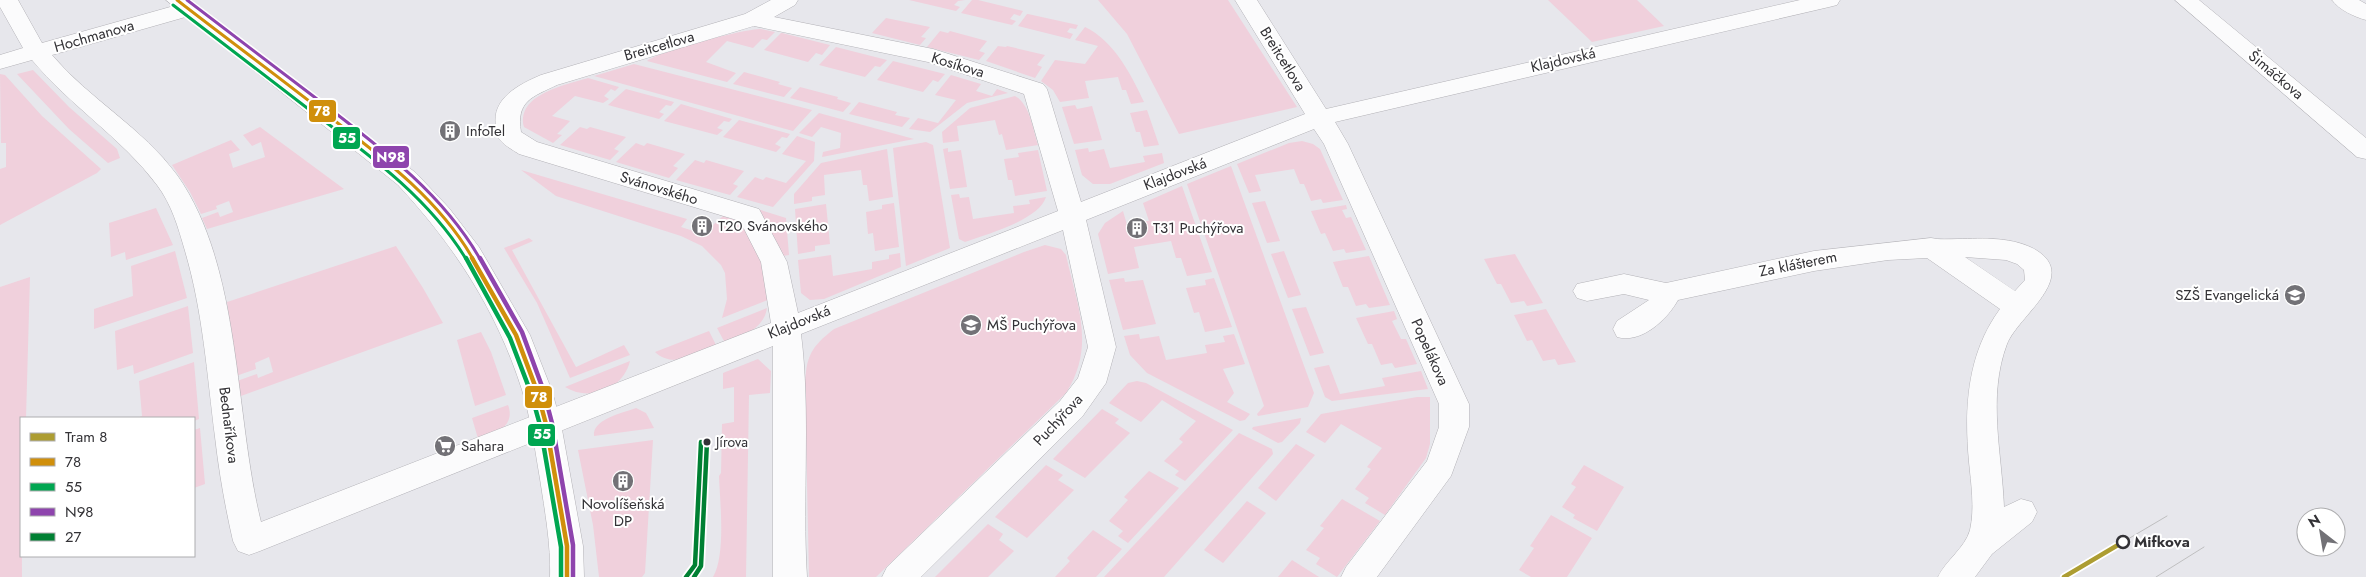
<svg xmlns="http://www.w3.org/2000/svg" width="2366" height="577" font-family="Jost,sans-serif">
<rect width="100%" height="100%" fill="#e7e7ec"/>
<!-- green -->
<g fill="#f0d0dc">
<path d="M909 0H965L958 1 954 5 960 7 956 11Z"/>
<path d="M972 0H978L1023 11 1020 16 1014 14 1010 19 1016 21 1012 25 961 13Z"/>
<path d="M1098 0H1228L1297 107 1179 134 1127 34Z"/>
<path d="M1548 0H1637L1664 26 1592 42Z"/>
<path d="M1027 14H1028L1078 25 1076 29 1070 28 1067 32 1073 34 1070 39 1018 26Z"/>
<path d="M886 18 930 27 921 37 926 38 920 45 872 33Z"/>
<path d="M1085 27C1114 41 1131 74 1144 102L1131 104 1126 90H1122L1118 77 1085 81 1089 98 1060 102 1053 90 1041 81 1055 60 1085 64 1098 46 1075 40Z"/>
<path d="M761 29 775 32 767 40 762 39 753 48 727 41 706 62 736 73 727 82 647 61C660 51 743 29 761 29Z"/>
<path d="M940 31 948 33 950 31 987 41 979 51 985 53 979 60 927 47Z"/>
<path d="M781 33H782L830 45 822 55 816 53 808 62 764 50Z"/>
<path d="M998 46 1006 47 1007 46 1045 55 1037 65 1042 67 1035 78 986 61Z"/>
<path d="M836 47 887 60 880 67 875 66 865 77 819 65Z"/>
<path d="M893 61 945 74 938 82 933 80 923 92 877 80Z"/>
<path d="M634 64 812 110 793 131 594 76Z"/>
<path d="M33 70 69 107 117 149 120 158 108 163 69 129 17 74Z"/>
<path d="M744 72 780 82 778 84 792 88 784 97 733 84Z"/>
<path d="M0 74 5 75 42 116 101 169 97 173 0 225V169L6 167V143H1Z"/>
<path d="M951 75 981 84 976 91 992 96 997 89 1008 93 967 103 930 132 909 129 918 118 938 123 956 100 935 95Z"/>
<path d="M588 78 619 87 615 91 611 89 604 96 609 99 603 103 575 96 552 116 570 121 557 134 562 135 553 143 524 127C516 94 566 85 588 78Z"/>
<path d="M800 87 838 97 837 99 851 103 843 112 790 98Z"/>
<path d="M626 89 674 102 671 106 666 105 659 112 664 114 659 119 608 105Z"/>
<path d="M1015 96C1030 104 1033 130 1038 145L1006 150 1002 134 999 135 995 120 957 126 959 141 943 143 942 132 970 108Z"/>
<path d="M859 102 897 112 895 115 910 118 902 127 849 114Z"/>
<path d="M681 104 732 119 729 122 724 121 717 128 723 130 717 135 664 121Z"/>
<path d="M1075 105 1077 109 1092 106 1102 140 1074 144 1062 107Z"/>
<path d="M1147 110 1159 145 1144 147 1140 132H1136L1130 113Z"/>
<path d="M819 113 914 139 822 157 823 152 840 148 841 133 821 127 812 137 799 133Z"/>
<path d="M739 120 790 134 787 138 782 137 775 144 781 147 776 152 723 137Z"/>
<path d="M260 127 344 189 207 229 202 218 218 212 220 217 233 212 229 201 216 206 217 209 201 214 190 192 172 165 231 140 240 150 229 154 233 168 265 157 261 142 252 146 243 135Z"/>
<path d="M580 127 587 129 590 127 626 137 614 149 619 151 610 160 560 145Z"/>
<path d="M797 136 815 142 814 161 773 207 737 197 755 177 763 180 766 177 786 183 806 161 782 154Z"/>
<path d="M1302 141 1313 144 1320 149 1343 200 1323 203 1321 199 1311 201 1304 184H1300L1294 169 1255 175 1261 191 1249 193 1237 164 1289 143Z"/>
<path d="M926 142 933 145 950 248 906 266 893 148Z"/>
<path d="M636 143 644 146 647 143 685 154 673 166 678 168 669 178 616 162Z"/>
<path d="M948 148V152L961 150 967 187 950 189 943 149Z"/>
<path d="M1088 148 1089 152 1104 149 1110 168 1145 162 1143 156 1162 153 1164 163 1110 184H1093L1082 175 1075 150Z"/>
<path d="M887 149 893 197 869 201 867 185H863L861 170 824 175 825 195 812 197V201L794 204V194L821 163Z"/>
<path d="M1038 150 1047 191 1015 196 1012 180H1008L1004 159 1019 157 1018 153Z"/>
<path d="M695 160 704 163 706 160 744 171 733 184 738 186 730 195 676 180Z"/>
<path d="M1231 166 1314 393 1308 407 1258 416 1257 414 1264 406 1187 184Z"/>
<path d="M521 170 687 219 681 227 703 234 723 216C728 218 734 219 738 222 756 235 768 278 770 299L722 318 727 299 725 273 721 265 702 246 681 236 556 196Z"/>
<path d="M1182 186 1212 272 1187 276 1181 258H1176L1171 241 1134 247 1139 268 1108 274 1098 234 1105 223 1123 211 1130 235 1147 232 1144 221H1149L1143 203Z"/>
<path d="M959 194 960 198 969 197 973 219 1014 213 1013 206 1030 204 1029 200 1046 197C1039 220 987 234 965 242L959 239 951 195Z"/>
<path d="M1265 201 1280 241 1267 243 1252 203Z"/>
<path d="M894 203 899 247 875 251 873 233 868 234 866 212 882 209V205Z"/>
<path d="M826 204 830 244 815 246V251L798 254 795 209Z"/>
<path d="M1346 205 1347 209 1342 210 1346 218 1351 217 1366 250 1346 253 1344 249 1333 251 1325 233 1321 234 1311 211Z"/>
<path d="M751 207 786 218 789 255 783 256 769 228Z"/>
<path d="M156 208 173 245 126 260 125 252 111 257 109 223Z"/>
<path d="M529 238 533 241 512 250 576 367 624 345 630 355 570 378 537 303 504 248Z"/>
<path d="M1045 245 1061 249 1066 255C1077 305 1096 346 1066 393L876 577H809L805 386C806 356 811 347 834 329L1024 252Z"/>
<path d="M396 246 423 288 443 323 241 396 237 381 257 374 258 378 273 372 269 357 255 363 256 369 236 376 227 302Z"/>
<path d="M175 251 187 298 94 329V309L133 296 131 266Z"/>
<path d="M1284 251 1301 295 1288 298 1271 254Z"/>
<path d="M900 253 901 267 824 299 810 300 801 293 798 260 831 255 833 276 872 269V262L889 259V255Z"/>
<path d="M1515 254 1543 303 1527 306 1524 301 1511 303 1501 284H1497L1484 259Z"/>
<path d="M1369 256 1390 305 1369 308 1366 304 1356 306 1348 287H1343L1333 262Z"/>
<path d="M30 277 26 418H21L22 577H0V287Z"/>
<path d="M1124 278 1125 282 1143 280 1156 324 1123 330 1109 280Z"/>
<path d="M1214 278 1232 327 1205 332 1199 312 1194 313 1186 288 1206 285 1205 280Z"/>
<path d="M188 306 193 353 134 374 133 365 117 370 115 331Z"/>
<path d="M1306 307 1324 353 1310 356 1292 309Z"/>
<path d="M767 308C764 329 742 336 725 343L717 328Z"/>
<path d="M1546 309 1576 362 1558 365 1555 359 1543 361 1532 340 1527 341 1514 315Z"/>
<path d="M1394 311 1397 319 1392 321 1401 339H1406L1417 364 1395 368 1392 363 1381 365 1372 344H1368L1356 318Z"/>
<path d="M709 331 717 347C697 354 673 369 655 352Z"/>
<path d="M481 332 491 352 506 395 475 406 457 340Z"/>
<path d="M1139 334 1140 339 1159 336 1166 360 1207 353 1205 345 1225 342 1223 336 1234 334 1245 364 1223 369 1234 393 1227 402 1250 414 1245 420 1240 421 1147 373 1130 355 1124 336Z"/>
<path d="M758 359 771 371 770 393 749 395 746 577H713C726 555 720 502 719 476L721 473 722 424 734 422V387L723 389V373Z"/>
<path d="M630 361C623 390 589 402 565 387Z"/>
<path d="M194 362 199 419 194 421V418H137L142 416 139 381Z"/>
<path d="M1329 365 1340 394 1385 386 1382 378 1421 371 1428 389 1332 401 1325 397 1314 368Z"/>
<path d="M1137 381 1146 383 1233 430 1185 481 1175 475 1179 471 1164 461 1183 442 1179 439 1196 421 1162 400 1141 422 1109 403 1128 383Z"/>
<path d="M1417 397H1430V444L1426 458 1385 515 1365 503 1369 498 1355 489 1371 469 1367 467 1382 448 1341 424 1325 443 1306 432 1321 414Z"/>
<path d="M508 405C516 426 495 434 479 442L472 418Z"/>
<path d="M636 408 646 413 654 428 594 436C592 419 623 413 636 408Z"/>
<path d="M1102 409 1119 419 1115 423 1130 433 1085 478 1053 459Z"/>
<path d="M1301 418 1300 423 1282 442 1278 443 1252 429 1253 427Z"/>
<path d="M200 428 205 484 194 488V430Z"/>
<path d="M1239 433 1272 449 1273 454 1164 577H1104Z"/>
<path d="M653 440 645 573 642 577H599L593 525 578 450Z"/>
<path d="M1296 444 1315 455 1276 501 1258 488Z"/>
<path d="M1046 465 1063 475 1058 480 1074 490 1027 538 995 517Z"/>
<path d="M1584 465 1624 487 1597 531 1573 518 1575 515 1562 507 1576 487 1571 484Z"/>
<path d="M1149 471 1179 488 1128 543 1118 536 1123 531 1109 521 1128 500 1124 497Z"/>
<path d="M1342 499 1380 521 1337 577 1316 564 1320 558 1306 550 1324 528 1320 526Z"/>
<path d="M1247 501 1266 513 1223 563 1204 550Z"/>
<path d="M1551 515 1592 538 1567 577H1531L1519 570 1534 548 1530 546Z"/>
<path d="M988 524 1003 534 999 540 1014 551 988 577H935Z"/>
<path d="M1093 530 1122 549 1096 577H1055L1070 561 1067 558Z"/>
<path d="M1292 560 1319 577H1278Z"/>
</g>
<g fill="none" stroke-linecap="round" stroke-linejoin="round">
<!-- minor casing -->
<g stroke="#b3b2b7" stroke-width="1">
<g id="minor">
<path d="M0 0H18L42 43 188 2 196 4 199 9 196 14 52 55C89 99 143 128 177 175 242 267 234 414 261 522L771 323 761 262 740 221 519 154C513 150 505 146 500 140 496 136 496 131 496 126 491 98 520 84 541 75L745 14 771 0H798L795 5 774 17 933 49 1043 84 1047 89 1081 202 1305 114 1235 0H1257L1326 109 1800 0H1840L1837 5 1829 7 1335 122 1348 144 1469 404V427L1451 476 1377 577H1341L1346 567 1427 461 1439 427V404L1324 144 1314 129 1086 220 1116 347 1106 383 1082 417 921 577H882L887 567 1060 401 1078 378 1088 347 1063 230 801 334C811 413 802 497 807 577H773V346L260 551 249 555 238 551 233 541C225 506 219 472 215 437 207 374 203 312 185 251 178 227 172 205 157 185 122 138 70 106 32 60L0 69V55L23 48 0 7ZM754 26 928 62 1024 94 1058 211 798 313 787 262 759 209 537 142 521 132C516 101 532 97 557 85Z"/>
<path d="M2332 0H2359L2366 4V20C2355 17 2339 10 2332 0Z"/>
<path d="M1931 238C1939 240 1949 239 1958 239 1983 238 2014 237 2036 250 2080 277 2018 316 2007 344 1987 397 2002 453 2004 507L2021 499 2032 502 2037 512 2032 522 1992 554 1975 577H1938C1946 560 1965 548 1970 530 1975 508 1971 483 1969 462 1964 408 1967 354 2000 309L1927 258 1888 260 1814 271 1678 300C1667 320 1641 344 1617 337L1613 329 1617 321 1649 300 1624 294 1587 301 1577 298 1573 291 1577 284 1624 274 1666 283 1814 251ZM1965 257 2006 260 2017 264 2024 270 2025 280 2015 291Z"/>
</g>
</g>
<!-- tertiary casing -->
<g stroke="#b3b2b7" stroke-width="1">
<g id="tertiary">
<path d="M166 0H191L416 173 449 208 479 247 530 335 552 391 561 424 583 546 584 577H550C551 544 545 512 540 479 535 450 531 419 522 390 497 311 454 245 398 185Z"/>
<path d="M2175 0H2199L2366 138V159L2357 157Z"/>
</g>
</g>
<!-- minor -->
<use href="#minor" fill="#fbfbfc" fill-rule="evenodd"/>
<!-- tertiary -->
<use href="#tertiary" fill="#fbfbfc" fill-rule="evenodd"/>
<!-- tram -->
<g stroke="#bfbfc0" stroke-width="1">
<path d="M2123 542 2167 516"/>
<path d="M2156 577 2204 547"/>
</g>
<!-- bus-1-far1 casing -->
<g stroke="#fff" stroke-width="6">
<path id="bus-1-far1" d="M177 0C222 35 268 69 313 104 371 149 436 194 473 259"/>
</g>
<!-- bus-1 casing -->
<g stroke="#fff" stroke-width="8">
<path id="bus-1" d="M472 258 516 335 537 391 546 424 567 546V577"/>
</g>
<!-- bus-2-far1 casing -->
<g stroke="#fff" stroke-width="6">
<path id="bus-2-far1" d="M173 5C219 40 265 76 311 111 368 154 429 198 466 259"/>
</g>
<!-- bus-2 casing -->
<g stroke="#fff" stroke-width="8">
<path id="bus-2" d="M466 258 510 338 531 393 540 425 561 547V577"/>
</g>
<!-- bus-3-far1 casing -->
<g stroke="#fff" stroke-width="6">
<path id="bus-3-far1" d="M187 0C230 33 273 66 317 99 377 145 442 192 480 259"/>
</g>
<!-- bus-3 casing -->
<g stroke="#fff" stroke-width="8">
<path id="bus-3" d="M480 258 522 332 543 389 552 423 573 545V577"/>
</g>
<!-- bus-4 casing -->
<g stroke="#fff" stroke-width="8">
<path id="bus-4" d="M686 577 695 565 701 442"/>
</g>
<!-- bus-5 casing -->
<g stroke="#fff" stroke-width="8">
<path id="bus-5" d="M694 577 701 566 707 442"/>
</g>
<!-- bus-1-far1 -->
<use href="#bus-1-far1" stroke="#d08f0b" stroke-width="3"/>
<!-- bus-1 -->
<use href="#bus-1" stroke="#d08f0b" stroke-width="4.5"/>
<!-- bus-2-far1 -->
<use href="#bus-2-far1" stroke="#00a651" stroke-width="3"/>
<!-- bus-2 -->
<use href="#bus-2" stroke="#00a651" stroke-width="4.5"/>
<!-- bus-3-far1 -->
<use href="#bus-3-far1" stroke="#8e44ad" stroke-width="3"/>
<!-- bus-3 -->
<use href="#bus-3" stroke="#8e44ad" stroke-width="4.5"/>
<!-- bus-4 -->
<use href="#bus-4" stroke="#008033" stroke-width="4.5"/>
<!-- bus-5 -->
<use href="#bus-5" stroke="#008033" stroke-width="4.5"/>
<!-- tram-1 casing -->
<g stroke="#fff" stroke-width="8">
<path id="tram-1" d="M2064 577 2123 542"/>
</g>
<!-- tram-1 -->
<use href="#tram-1" stroke="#ad9d32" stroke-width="4.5"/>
</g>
<!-- icons -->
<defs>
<g id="building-disc" transform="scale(1.125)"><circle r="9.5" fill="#727176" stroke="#fff"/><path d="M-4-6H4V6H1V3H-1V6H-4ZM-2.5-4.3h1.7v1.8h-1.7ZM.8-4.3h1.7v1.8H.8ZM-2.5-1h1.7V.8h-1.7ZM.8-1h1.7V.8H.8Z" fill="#fff"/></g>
<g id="school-disc" transform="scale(1.125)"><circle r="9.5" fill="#727176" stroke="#fff"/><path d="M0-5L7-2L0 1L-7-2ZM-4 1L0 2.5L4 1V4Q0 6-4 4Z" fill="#fff"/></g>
<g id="supermarket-disc" transform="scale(1.125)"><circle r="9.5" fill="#727176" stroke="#fff"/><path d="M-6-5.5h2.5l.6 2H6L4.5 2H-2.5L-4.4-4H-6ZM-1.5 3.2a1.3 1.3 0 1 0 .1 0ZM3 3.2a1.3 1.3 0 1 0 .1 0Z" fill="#fff"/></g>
</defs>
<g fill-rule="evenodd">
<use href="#building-disc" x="450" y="131"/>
<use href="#building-disc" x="702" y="226"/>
<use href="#building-disc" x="1137" y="228"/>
<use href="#school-disc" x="2295" y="295"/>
<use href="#school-disc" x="971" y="325"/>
<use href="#supermarket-disc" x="445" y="446"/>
<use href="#building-disc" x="623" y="481"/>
</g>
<!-- markers -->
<circle fill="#333236" stroke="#fff" stroke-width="2" cx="707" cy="442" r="4.5"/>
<circle fill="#fff" stroke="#333236" stroke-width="2.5" cx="2123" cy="542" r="6"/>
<g text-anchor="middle" stroke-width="4" stroke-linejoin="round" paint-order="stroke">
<!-- bus labels -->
<g font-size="14" fill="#333236" stroke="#fff" text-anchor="start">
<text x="716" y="447">Jírova</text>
</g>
<!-- street labels -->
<g font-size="15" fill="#333236" stroke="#fff">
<text transform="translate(94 36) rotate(-16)" y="5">Hochmanova</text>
<text transform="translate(659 46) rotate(-16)" y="5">Breitcetlova</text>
<text transform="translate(1283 59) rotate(58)" y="5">Breitcetlova</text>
<text transform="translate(1563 60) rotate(-13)" y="5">Klajdovská</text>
<text transform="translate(958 65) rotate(17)" y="5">Kosíkova</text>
<text transform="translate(2276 75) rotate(40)" y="5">Šimáčkova</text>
<text transform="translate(1175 174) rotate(-21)" y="5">Klajdovská</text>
<text transform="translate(659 188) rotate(17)" y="5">Svánovského</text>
<text transform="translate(1798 264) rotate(-11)" y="5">Za klášterem</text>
<text transform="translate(799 322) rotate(-22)" y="5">Klajdovská</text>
<text transform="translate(1430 352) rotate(66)" y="5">Popelákova</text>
<text transform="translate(1058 420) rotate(-47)" y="5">Puchýřova</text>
<text transform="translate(229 425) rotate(83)" y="5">Bednaříkova</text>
</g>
<!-- poi labels -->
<g font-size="15" fill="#333236" stroke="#fff" text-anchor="start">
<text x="466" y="136">InfoTel</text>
<text x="718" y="231">T20 Svánovského</text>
<text x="1153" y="233">T31 Puchýřova</text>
<text x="2279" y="300" text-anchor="end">SZŠ Evangelická</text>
<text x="987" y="330">MŠ Puchýřova</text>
<text x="461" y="451">Sahara</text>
<text x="623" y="509" text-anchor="middle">Novolíšeňská<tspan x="623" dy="17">DP</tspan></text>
</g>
<!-- stop labels -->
<g font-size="15" font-weight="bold" fill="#333236" stroke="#fff" text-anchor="start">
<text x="2134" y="547">Mifkova</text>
</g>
</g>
<g stroke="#fff" stroke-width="2">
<rect x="308" y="99" width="29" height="24" rx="5" fill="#d08f0b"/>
<rect x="332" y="126" width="29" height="24" rx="5" fill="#00a651"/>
<rect x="372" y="145" width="38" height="24" rx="5" fill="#8e44ad"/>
<rect x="524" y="385" width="29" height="24" rx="5" fill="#d08f0b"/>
<rect x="527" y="423" width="29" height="24" rx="5" fill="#00a651"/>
</g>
<g font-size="14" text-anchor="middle" font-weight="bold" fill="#fff">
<text x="322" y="116">78</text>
<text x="347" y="143">55</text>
<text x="391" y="162">N98</text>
<text x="539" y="402">78</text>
<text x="542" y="439">55</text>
</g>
<!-- legend -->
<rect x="20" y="417" width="175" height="140" fill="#ffffff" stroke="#adadaf"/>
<rect x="30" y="433" width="25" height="8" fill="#ad9d32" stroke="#adadaf"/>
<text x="65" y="442" font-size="15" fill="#333236">Tram 8</text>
<rect x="30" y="458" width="25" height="8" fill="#d08f0b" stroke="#adadaf"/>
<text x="65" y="467" font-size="15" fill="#333236">78</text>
<rect x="30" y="483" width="25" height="8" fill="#00a651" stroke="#adadaf"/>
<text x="65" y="492" font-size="15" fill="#333236">55</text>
<rect x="30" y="508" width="25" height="8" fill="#8e44ad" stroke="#adadaf"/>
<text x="65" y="517" font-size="15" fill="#333236">N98</text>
<rect x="30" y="533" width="25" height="8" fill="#008033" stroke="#adadaf"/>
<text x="65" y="542" font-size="15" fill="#333236">27</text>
<!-- north arrow -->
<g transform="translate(2321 532) rotate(329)"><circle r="24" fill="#ffffff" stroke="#adadaf"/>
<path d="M0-4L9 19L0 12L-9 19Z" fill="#727176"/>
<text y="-8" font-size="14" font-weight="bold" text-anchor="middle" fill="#333236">N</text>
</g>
</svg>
